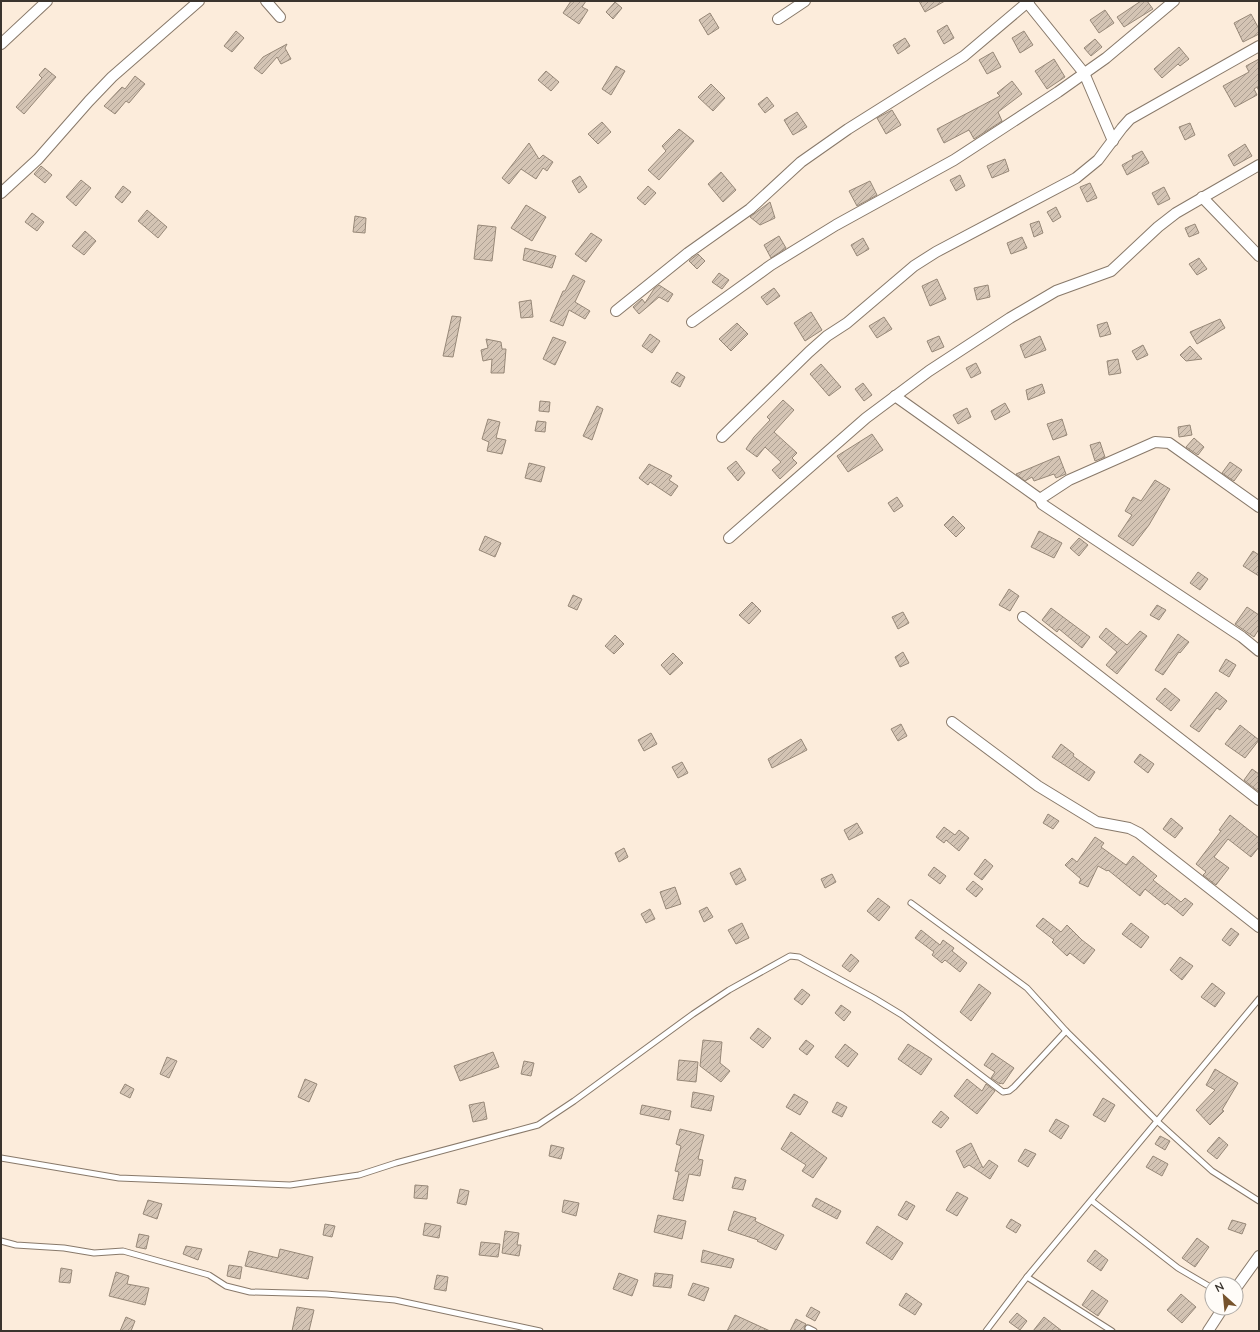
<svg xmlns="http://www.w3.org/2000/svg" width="1260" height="1332" font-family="Mulish,sans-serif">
<defs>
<pattern id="building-hatch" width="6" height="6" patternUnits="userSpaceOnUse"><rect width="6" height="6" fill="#d4c4b4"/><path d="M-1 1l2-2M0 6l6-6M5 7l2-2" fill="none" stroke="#ada093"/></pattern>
</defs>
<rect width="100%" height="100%" fill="#fcecdb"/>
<!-- building -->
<g fill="url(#building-hatch)" stroke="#978878">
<path d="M571 1H586L582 7 588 10 579 24 563 13Z"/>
<path d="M919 1H945L925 12Z"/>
<path d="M1141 1H1147L1153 9 1124 27 1117 17Z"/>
<path d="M615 2 622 8 613 19 606 12Z"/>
<path d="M1105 10 1114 23 1099 33 1090 20Z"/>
<path d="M710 13 719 28 708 35 699 20Z"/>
<path d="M1251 14 1259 29V34L1243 42 1234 23Z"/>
<path d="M947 25 954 38 944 44 937 31Z"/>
<path d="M236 31 244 38 232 52 224 46Z"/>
<path d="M1024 31 1033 45 1020 53 1012 38Z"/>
<path d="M905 38 910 46 898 54 893 45Z"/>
<path d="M1095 39 1102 47 1091 56 1084 48Z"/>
<path d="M287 44 285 48 291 59 281 64 277 57 262 74 254 68 263 57Z"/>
<path d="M1179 47 1189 59 1180 66 1178 64 1162 78 1154 69Z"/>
<path d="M993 52 1001 67 987 74 979 60Z"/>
<path d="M1054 59 1065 77 1047 89 1035 71Z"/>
<path d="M1259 59V91L1257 87 1254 89 1257 95 1235 107 1223 86 1249 72 1246 66Z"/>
<path d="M616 66 625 71 611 95 602 89Z"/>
<path d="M45 68 56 77 24 114 16 107 42 78 39 75Z"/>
<path d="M546 71 559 82 551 91 538 80Z"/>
<path d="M135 76 145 84 129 103 126 101 115 114 104 106 122 87 125 89Z"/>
<path d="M1012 81 1022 94 998 112 1002 121 974 139 969 130 944 143 937 129 1000 96 997 93Z"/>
<path d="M711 84 725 98 713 111 698 97Z"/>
<path d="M767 97 774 106 765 113 758 104Z"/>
<path d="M892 110 901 125 886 134 877 118Z"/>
<path d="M797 112 807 127 793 135 784 120Z"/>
<path d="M602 122 611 132 598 144 588 134Z"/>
<path d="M1190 123 1195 135 1185 140 1179 127Z"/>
<path d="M679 129 694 141 659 180 648 170 666 151 662 146Z"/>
<path d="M529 143 539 159 543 155 553 162 547 171 543 168 536 179 521 169 509 184 502 178Z"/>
<path d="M1245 144 1252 156 1234 166 1228 155Z"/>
<path d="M1142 151 1149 163 1127 175 1122 165 1133 159 1132 156Z"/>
<path d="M1005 159 1009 171 992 178 987 166Z"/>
<path d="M41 166 52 175 45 183 34 174Z"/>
<path d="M721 172 736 190 723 202 708 184Z"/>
<path d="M960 175 965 186 956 191 950 180Z"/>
<path d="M580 176 587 187 579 193 572 181Z"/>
<path d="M81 180 91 188 76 206 66 197Z"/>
<path d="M870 181 877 195 857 206 849 191Z"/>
<path d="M1090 183 1097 198 1087 202 1080 187Z"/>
<path d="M123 186 131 192 122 203 115 197Z"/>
<path d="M648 186 656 193 645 205 637 198Z"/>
<path d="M1164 187 1170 199 1158 205 1152 193Z"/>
<path d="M770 202 775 218 760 225 750 217Z"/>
<path d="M526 205 546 217 532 241 511 228Z"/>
<path d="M1056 207 1061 217 1053 222 1047 212Z"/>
<path d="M147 210 167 227 158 238 138 221Z"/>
<path d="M32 213 44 222 37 231 25 222Z"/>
<path d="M355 216 366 218 365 233 353 232Z"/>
<path d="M1039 221 1043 233 1034 237 1030 224Z"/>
<path d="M1195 224 1199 233 1189 237 1185 228Z"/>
<path d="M478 225 496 227 492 261 474 259Z"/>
<path d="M85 231 96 241 84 255 72 246Z"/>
<path d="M591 233 602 240 586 262 575 254Z"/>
<path d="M779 236 786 248 771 258 764 245Z"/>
<path d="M1022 237 1027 248 1011 254 1007 243Z"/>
<path d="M863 238 869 249 857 256 851 245Z"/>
<path d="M525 248 556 256 552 268 523 260Z"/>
<path d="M698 254 705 261 697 269 689 261Z"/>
<path d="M1199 258 1207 269 1197 275 1189 264Z"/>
<path d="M719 273 729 280 722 289 712 282Z"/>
<path d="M573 275 585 281 575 302 590 311 585 319 569 310 563 326 550 321 563 291H565Z"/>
<path d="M937 279 946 299 930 306 922 286Z"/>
<path d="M659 285 673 294 668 302 659 297 639 314 633 307 642 299 645 303 654 289Z"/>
<path d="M988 285 990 297 977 300 974 288Z"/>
<path d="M774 288 780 296 767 305 761 297Z"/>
<path d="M531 300 533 317 521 318 519 302Z"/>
<path d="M811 312 822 330 805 341 794 323Z"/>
<path d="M452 316 461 317 453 357 443 356Z"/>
<path d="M884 317 892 329 877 338 869 326Z"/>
<path d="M1220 319 1225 328 1197 344 1190 332Z"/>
<path d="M1107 322 1111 334 1100 337 1097 325Z"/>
<path d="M737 323 748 334 731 351 719 339Z"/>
<path d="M650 334 660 341 652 353 642 346Z"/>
<path d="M939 336 944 347 932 352 927 341Z"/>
<path d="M1040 336 1046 350 1025 358 1020 345Z"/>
<path d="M553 337 566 342 555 365 543 359Z"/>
<path d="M486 339 501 342 502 349H506L504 373H491L492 359 483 361 481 350 488 348Z"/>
<path d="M1143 345 1148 355 1137 360 1132 351Z"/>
<path d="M1190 346 1202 359 1186 361 1180 355Z"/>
<path d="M1118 359 1121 373 1109 375 1107 361Z"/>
<path d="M976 363 981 373 971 378 966 368Z"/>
<path d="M821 364 841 387 829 396 810 374Z"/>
<path d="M677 372 685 377 680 387 671 382Z"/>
<path d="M863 383 872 395 864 401 855 389Z"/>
<path d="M1042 384 1045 393 1028 400 1026 390Z"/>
<path d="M783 400 794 410 774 432 797 453 792 458 797 463 780 479 772 470 781 462 765 447 757 457 746 449 754 437 770 420 767 417Z"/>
<path d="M540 401 550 402 549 412 539 411Z"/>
<path d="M1005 403 1010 412 995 420 991 411Z"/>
<path d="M597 406 603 409 592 440 583 436Z"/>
<path d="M967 408 971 417 958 424 953 415Z"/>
<path d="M488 419 500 422 496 438 506 440 502 454 487 451 489 442 482 439Z"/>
<path d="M1062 419 1067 435 1053 440 1047 424Z"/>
<path d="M537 421 546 422 545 432 535 431Z"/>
<path d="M1190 425 1192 435 1179 437 1178 427Z"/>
<path d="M872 434 883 450 848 472 837 456Z"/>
<path d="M1194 438 1204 447 1198 455 1186 447Z"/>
<path d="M1100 442 1105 457 1095 461 1090 445Z"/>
<path d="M1059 456 1066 474 1056 478 1054 474 1034 481 1032 477 1025 481 1016 474Z"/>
<path d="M736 461 745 473 738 481 727 468Z"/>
<path d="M1230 462 1242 470 1234 481 1222 473Z"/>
<path d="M529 463 545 467 541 482 525 478Z"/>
<path d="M649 464 672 476 669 480 678 486 671 496 650 482 648 485 639 478Z"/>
<path d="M1155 480 1170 489 1149 525 1133 546 1118 536 1132 515 1125 511 1133 497 1141 501Z"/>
<path d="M897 497 903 506 894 512 888 503Z"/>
<path d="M953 516 965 528 956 537 944 525Z"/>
<path d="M1039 531 1062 543 1054 558 1031 547Z"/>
<path d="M485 536 501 543 495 557 479 550Z"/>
<path d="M1079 538 1088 545 1079 556 1070 548Z"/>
<path d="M1253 551 1259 555V576L1243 566Z"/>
<path d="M1198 572 1208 579 1200 590 1190 583Z"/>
<path d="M1009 589 1019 596 1010 611 999 605Z"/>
<path d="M573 595 582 599 577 610 568 606Z"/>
<path d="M752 602 761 611 749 624 739 615Z"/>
<path d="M1157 605 1166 610 1159 620 1150 615Z"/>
<path d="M1247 607 1259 615V629L1254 637 1235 624Z"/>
<path d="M1051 608 1090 637 1082 648 1059 629 1057 632 1042 620Z"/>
<path d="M903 612 909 623 898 629 892 617Z"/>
<path d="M1106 628 1127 645 1140 631 1147 636 1117 674 1106 665 1117 652 1099 637Z"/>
<path d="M1178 634 1189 642 1180 653 1179 652 1163 675 1155 670Z"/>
<path d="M615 635 624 644 614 654 605 646Z"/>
<path d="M903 652 909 663 900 667 895 657Z"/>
<path d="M673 653 683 663 670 675 661 665Z"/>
<path d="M1226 659 1236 665 1229 677 1219 671Z"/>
<path d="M1165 688 1180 700 1171 711 1156 699Z"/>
<path d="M1216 692 1227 701 1220 710 1217 708 1199 732 1190 726Z"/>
<path d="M901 724 907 736 898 741 891 729Z"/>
<path d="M1240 725 1259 740 1245 758 1225 744Z"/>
<path d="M651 733 657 744 644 751 638 740Z"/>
<path d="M801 739 807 750 772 768 768 759Z"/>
<path d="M1061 744 1074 754 1073 756 1095 772 1089 781 1052 757Z"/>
<path d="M1140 754 1154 764 1148 773 1134 762Z"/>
<path d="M682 762 688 773 678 778 672 767Z"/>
<path d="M1252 769 1259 774V792L1244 780Z"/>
<path d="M1048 814 1059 821 1053 829 1043 823Z"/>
<path d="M1230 815 1259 838V847L1251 857 1228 839 1214 857 1229 868 1216 885 1203 875 1206 872 1196 864 1221 831 1219 830Z"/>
<path d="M1171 818 1183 828 1175 838 1163 829Z"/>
<path d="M857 823 863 833 849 840 844 830Z"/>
<path d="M944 827 955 835 959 830 969 838 959 851 946 840 944 843 936 837Z"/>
<path d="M1095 837 1104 843 1101 847 1126 865 1133 856 1157 876 1153 880 1181 902 1185 898 1193 904 1183 916 1167 903 1165 905 1145 889 1140 896 1108 870 1107 871 1098 866 1088 887 1079 883 1081 879 1065 865 1072 858 1077 862Z"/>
<path d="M624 848 628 857 619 862 615 853Z"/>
<path d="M985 859 993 866 982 880 974 874Z"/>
<path d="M934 867 946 876 940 884 928 875Z"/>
<path d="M740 868 746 880 736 885 730 873Z"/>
<path d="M832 874 836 882 825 888 821 879Z"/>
<path d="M973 881 983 889 976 897 966 889Z"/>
<path d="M675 887 681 904 666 909 660 892Z"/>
<path d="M878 898 890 907 879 921 867 911Z"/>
<path d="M707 907 713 917 704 922 699 911Z"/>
<path d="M650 909 655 919 646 923 641 914Z"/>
<path d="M1043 918 1061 932 1067 925 1082 940 1095 950 1084 964 1070 953 1067 956 1052 942 1054 940 1036 926Z"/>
<path d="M742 923 749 938 736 944 728 930Z"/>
<path d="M1131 923 1149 937 1141 948 1122 934Z"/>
<path d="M1231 928 1239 934 1230 946 1222 940Z"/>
<path d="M921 930 940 945 943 940 954 948 952 951 967 963 960 972 945 960 942 963 932 955 934 952 915 938Z"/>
<path d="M851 954 859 961 850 972 842 966Z"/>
<path d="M1180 957 1193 966 1182 980 1170 970Z"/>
<path d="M1212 983 1225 993 1215 1007 1201 997Z"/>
<path d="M979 984 991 993 971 1021 960 1012Z"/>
<path d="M802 989 810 995 802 1005 794 999Z"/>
<path d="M841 1005 851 1012 844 1021 835 1013Z"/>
<path d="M758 1028 771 1038 763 1048 750 1038Z"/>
<path d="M703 1040 722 1042 720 1063 730 1071 721 1082 700 1066Z"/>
<path d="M806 1040 814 1046 807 1055 799 1049Z"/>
<path d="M845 1044 858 1054 848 1067 835 1057Z"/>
<path d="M908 1044 932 1059 921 1075 898 1059Z"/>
<path d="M493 1052 499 1067 460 1081 454 1066Z"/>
<path d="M992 1053 1014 1068 1003 1084 1001 1083 1000 1084 991 1078 995 1072 984 1065Z"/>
<path d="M167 1057 177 1061 169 1078 160 1074Z"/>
<path d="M679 1060 698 1062 696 1082 677 1080Z"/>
<path d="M524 1061 534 1063 531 1076 521 1074Z"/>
<path d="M1215 1069 1238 1083 1222 1110 1224 1111 1210 1125 1196 1110 1215 1090 1206 1085Z"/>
<path d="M305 1079 317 1084 309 1102 298 1097Z"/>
<path d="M967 1079 982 1091 986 1084 995 1091 977 1114 954 1096Z"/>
<path d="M125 1084 134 1089 130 1098 120 1093Z"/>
<path d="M693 1092 714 1096 711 1111 691 1107Z"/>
<path d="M794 1094 808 1102 800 1115 786 1107Z"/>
<path d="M1103 1098 1115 1105 1105 1122 1093 1115Z"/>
<path d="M484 1102 487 1119 473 1122 469 1105Z"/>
<path d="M837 1102 847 1107 842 1117 832 1112Z"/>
<path d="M642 1105 671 1111 669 1120 640 1114Z"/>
<path d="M941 1111 949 1118 941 1128 932 1122Z"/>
<path d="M1056 1119 1069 1126 1061 1139 1049 1131Z"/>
<path d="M680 1129 704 1135 698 1159 703 1160 700 1176 689 1174 683 1201 673 1199 679 1172 675 1171 681 1146 676 1144Z"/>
<path d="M791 1132 827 1158 813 1178 802 1171 806 1165 781 1149Z"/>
<path d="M1160 1136 1170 1141 1165 1150 1155 1144Z"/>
<path d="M1219 1137 1228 1145 1217 1159 1207 1151Z"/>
<path d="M971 1143 983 1168 989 1160 998 1166 990 1179 969 1165 964 1168 956 1151Z"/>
<path d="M551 1145 564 1148 561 1159 549 1156Z"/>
<path d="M1025 1149 1036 1154 1028 1167 1018 1161Z"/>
<path d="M1153 1156 1168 1164 1162 1176 1146 1167Z"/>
<path d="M735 1177 746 1180 743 1190 732 1188Z"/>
<path d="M415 1185 428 1186 427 1199 414 1198Z"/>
<path d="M460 1189 469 1191 466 1205 457 1203Z"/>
<path d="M957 1192 968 1198 957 1216 946 1210Z"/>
<path d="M816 1198 841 1211 837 1219 812 1206Z"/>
<path d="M148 1200 162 1204 157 1219 143 1214Z"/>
<path d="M564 1200 579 1203 576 1216 562 1212Z"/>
<path d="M906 1201 915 1206 907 1220 898 1215Z"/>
<path d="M734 1211 756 1218 755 1221 784 1235 776 1250 757 1241 758 1240 728 1230Z"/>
<path d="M658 1215 686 1221 682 1239 654 1232Z"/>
<path d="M1011 1219 1021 1225 1016 1233 1006 1227Z"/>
<path d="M1232 1220 1246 1224 1242 1234 1228 1229Z"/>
<path d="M425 1223 441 1226 439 1238 423 1235Z"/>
<path d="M325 1224 335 1226 332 1237 323 1235Z"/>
<path d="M877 1226 903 1243 892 1260 866 1243Z"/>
<path d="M505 1231 519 1233 517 1245H521L519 1256 502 1253Z"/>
<path d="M139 1234 149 1236 146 1249 136 1247Z"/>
<path d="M1197 1238 1209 1247 1195 1267 1182 1258Z"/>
<path d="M481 1242 500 1244 498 1257 479 1255Z"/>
<path d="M186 1246 202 1249 198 1260 183 1254Z"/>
<path d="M280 1249 313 1257 308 1279 245 1266 249 1251 278 1258Z"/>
<path d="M703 1250 734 1259 731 1268 701 1262Z"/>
<path d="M1095 1250 1108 1260 1101 1271 1087 1261Z"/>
<path d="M229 1265 242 1267 240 1279 227 1276Z"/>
<path d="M61 1268 72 1270 70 1283 59 1282Z"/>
<path d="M116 1272 129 1276 127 1284 149 1288 145 1305 109 1296Z"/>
<path d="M619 1273 638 1280 632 1296 613 1289Z"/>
<path d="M655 1273 673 1275 671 1288 653 1286Z"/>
<path d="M437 1275 448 1277 446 1291 434 1289Z"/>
<path d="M693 1283 709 1288 704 1301 688 1295Z"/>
<path d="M1092 1290 1108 1301 1098 1316 1082 1305Z"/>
<path d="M906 1293 922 1304 915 1315 899 1305Z"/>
<path d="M1181 1294 1196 1307 1182 1323 1167 1310Z"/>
<path d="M297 1307 314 1310 309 1331H292Z"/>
<path d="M811 1307 820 1312 815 1321 806 1316Z"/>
<path d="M1017 1313 1027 1321 1020 1330 1009 1322Z"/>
<path d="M735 1315 770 1331H727Z"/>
<path d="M126 1317 135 1321 131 1331H120Z"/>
<path d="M1044 1317 1062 1331H1033Z"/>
<path d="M796 1319 806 1324 804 1328 805 1331H790Z"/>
</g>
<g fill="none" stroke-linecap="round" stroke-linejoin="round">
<!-- service casing -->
<g stroke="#88796a" stroke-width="7">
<g id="service">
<path d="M911 903 1027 988 1066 1031 1158 1122 1212 1171 1259 1201"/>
<path d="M1 1158 119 1178 290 1185 359 1175 396 1163 538 1125 574 1101 693 1014 729 990 790 956 799 957 874 998 902 1015 1003 1092 1009 1091 1014 1087 1066 1031"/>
<path d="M1092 1201 1178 1268 1212 1288"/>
<path d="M1 1241 16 1245 64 1248 94 1253 123 1251 209 1275 226 1286 250 1292 326 1294 395 1300 540 1331"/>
<path d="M1027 1277 1112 1331"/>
<path d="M808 1328 814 1331"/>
<path d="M986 1331 1027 1277 1259 999"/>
</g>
</g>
<!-- minor casing -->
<g stroke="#88796a" stroke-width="12">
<g id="minor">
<path d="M266 1 280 17"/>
<path d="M1026 1 1084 73 1113 141"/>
<path d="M778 19 805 1"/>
<path d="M1 44 47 1"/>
<path d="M1 193 38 159 89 101 112 77 199 1"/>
<path d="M1202 197 1259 256"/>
<path d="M616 311 688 253 750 209 801 162 848 129 964 56 1029 1"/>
<path d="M692 322 771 265 836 225 954 160 1058 92 1106 58 1174 1"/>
<path d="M895 396 1040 499"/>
<path d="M722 437 809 352 827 336 847 323 914 266 936 252 1076 178 1098 160 1122 128 1130 119 1259 46"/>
<path d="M1259 507 1169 443 1155 442 1069 480 1040 499 1042 504 1242 637 1259 651"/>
<path d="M729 538 866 418 929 371 1010 318 1056 291 1111 271 1158 227 1176 213 1259 165"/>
<path d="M1023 617 1259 800"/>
<path d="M952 722 1038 786 1097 822 1129 828 1139 833 1259 927"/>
<path d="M1236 1288 1259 1256"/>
<path d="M1208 1331 1223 1308"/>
</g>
</g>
<!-- service -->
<use href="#service" stroke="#fff" stroke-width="5"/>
<!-- minor -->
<use href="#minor" stroke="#fff" stroke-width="10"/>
</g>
<!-- border -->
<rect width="1260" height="1332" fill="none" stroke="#3a342e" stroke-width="4"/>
<!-- north arrow -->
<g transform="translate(1224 1296) rotate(333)"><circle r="19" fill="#fffcf8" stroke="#b0aca7"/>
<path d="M0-3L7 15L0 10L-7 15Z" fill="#76532c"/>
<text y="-6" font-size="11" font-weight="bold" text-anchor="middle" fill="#3a342e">N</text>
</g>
</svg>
